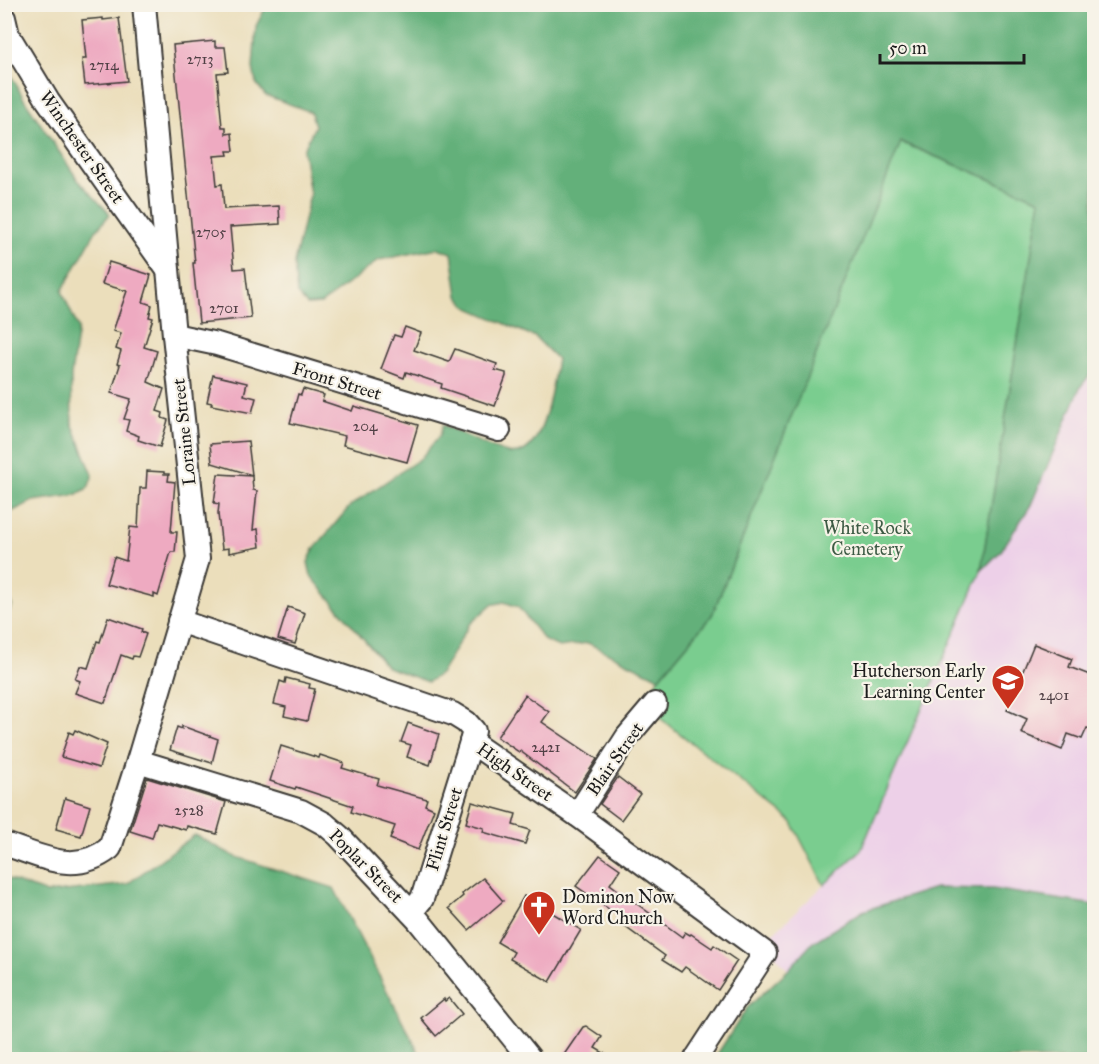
<svg xmlns="http://www.w3.org/2000/svg" width="1099" height="1064" font-family="'IM FELL Great Primer',serif">
<rect width="100%" height="100%" fill="#f7f3e8"/>
<filter id="ink" filterUnits="userSpaceOnUse"><feTurbulence type="fractalNoise" baseFrequency=".0167" numOctaves="2"/><feDisplacementMap in="SourceGraphic" scale="12" xChannelSelector="R" yChannelSelector="G"/><feConvolveMatrix kernelMatrix="1 2 1 2 8 2 1 2 1" color-interpolation-filters="sRGB"/></filter>
<filter id="wash" filterUnits="userSpaceOnUse"><feTurbulence type="fractalNoise" baseFrequency=".008" numOctaves="4" result="noise"/><feDisplacementMap in="SourceGraphic" scale="24" xChannelSelector="R" yChannelSelector="G"/><feGaussianBlur stdDeviation="1.35" result="paint"/><feColorMatrix in="noise" values="0 0 0 0 0 0 0 0 0 0 0 0 0 0 0 0 0 1.4 0 .05"/><feComposite in="paint" operator="in"/></filter>
<g filter="url(#wash)">
<rect width="100%" height="100%" fill="#ebdebb"/>
<!-- built -->
<path fill="#edd0e8" d="M1094 370V905L813 942 788 970 764 942 861 850 981 571 1001 551 1081 386Z"/>
<!-- green -->
<path fill="#7acd8f" stroke="#4b7456" stroke-width="1.5" d="M900 142 1040 200 981 571 861 850 824 885 791 821 641 703 659 678 712 615Z"/>
<!-- forest -->
<g fill="#63b07a" stroke="#40664b" stroke-width="1.5">
<path d="M267 5H1094V370L1081 386 1031 505 1001 551 981 571 1040 200 901 142 712 615 659 678 588 643 559 647 545 641 518 607 504 602 491 605 469 625 441 673 428 682 387 667 311 576 308 562 314 549 350 506 421 458 440 435 443 425C460 432 492 450 508 453 545 461 552 385 557 359L535 337 467 307 458 296 452 253 438 248 379 260 321 304 307 305 297 294 294 263 310 195 303 150 315 126 311 112 265 95 256 83 253 68 256 26Z"/>
<path d="M5 64 24 99 78 180 110 214 96 231 62 291 78 328 71 376 72 423 93 475 88 488 76 495 33 501 5 515Z"/>
<path d="M4 582 12 606 5 620H4Z"/>
<path d="M195 835 234 856 334 888 422 1059H5V878L47 893 127 884Z"/>
<path d="M935 888 993 889 1094 905V1059H714L747 1008 788 970 813 942 863 911Z"/>
</g>
<g id="blocks">
<!-- building -->
<g fill="#eeaac1">
<path d="M103 18V20L119 18 127 81 85 85 82 59H86L82 20Z"/>
<path d="M215 41V47H225L228 72 217 73 222 127H226V134L232 133 234 151H227L228 155 214 156 217 185 222 184 224 209 279 206 280 224 230 227 234 269 245 268 251 318 199 323 193 263H195L173 45Z"/>
<path d="M109 262 151 275 143 302 152 305 149 317 153 318 144 347 157 351 148 382 164 389 157 411 163 413 162 418 168 420 160 447 138 440 139 436 126 431 129 420 124 419 131 399 111 393 120 365 117 364 121 351 116 349 121 333 113 331 127 291 102 284Z"/>
<path d="M405 327 421 333 414 350 449 362 455 349 497 364 495 370 506 373V376L495 406 441 388 442 384 406 372 404 378 381 369 394 335 401 337Z"/>
<path d="M213 375 247 383 244 395 256 398 252 413 211 405 212 403 207 402Z"/>
<path d="M303 389 324 395 322 401 352 411 354 406 418 425 407 462 343 445 345 436 290 423 298 394 301 395Z"/>
<path d="M248 441 252 475 212 463 210 444Z"/>
<path d="M147 471 164 472V474H169L168 481 175 482 171 532H177L175 552H171L158 596 154 594V597L106 584 114 557 126 561 130 527 138 528 140 488H146Z"/>
<path d="M218 474 252 476 253 490 257 491 253 530 258 529 260 547 229 553V548L222 549 218 514 219 504 214 503Z"/>
<path d="M288 607 305 613 295 644 278 639Z"/>
<path d="M108 617 142 629 141 632 146 634 138 657 133 656 132 659 121 655 105 703 75 693 80 681 75 679 80 666 88 668 97 641 100 642Z"/>
<path d="M1034 644 1072 659 1069 667 1095 677V731L1087 728 1082 739 1068 734 1062 750 1021 733 1027 719 1007 710Z"/>
<path d="M286 678 310 684 309 688 315 689 307 721 284 716 286 707 274 704 280 681 285 683Z"/>
<path d="M525 695 549 712 542 722 597 759 575 792 520 751 519 752 497 737Z"/>
<path d="M408 723 439 734 430 765 407 757 411 745 401 742Z"/>
<path d="M182 726 218 739 212 763 170 750 177 727 182 729Z"/>
<path d="M75 730 107 744 99 768 61 757 69 732 73 734Z"/>
<path d="M281 746 319 758 320 755 344 763 342 768 379 779 377 785 427 799 425 805 434 809 418 850 390 839 395 826 351 812 353 806 296 787 295 789 270 781Z"/>
<path d="M618 777 640 794 621 820 600 804Z"/>
<path d="M147 778 226 802 217 834 187 826 186 830 157 822 152 838 130 831Z"/>
<path d="M65 798 90 806 81 836 56 829Z"/>
<path d="M472 802 516 814 513 825 530 830 525 844 483 832 484 828 466 823Z"/>
<path d="M600 855 620 869 610 884 682 937 685 932 690 935 691 934 712 948 714 945 737 961 718 990 685 967 681 972 662 960 665 956 617 921 620 917 576 886Z"/>
<path d="M483 878 503 901 469 930 449 908 463 896 462 894Z"/>
<path d="M524 896 581 930 550 982 510 959 514 952 497 942Z"/>
<path d="M449 998 462 1014 436 1036 421 1018 444 999 445 1001Z"/>
<path d="M586 1026 602 1037 595 1048 614 1059H561L583 1027Z"/>
</g>
</g>
</g>
<g filter="url(#ink)">
<use href="#blocks" fill-opacity="0" stroke="#3b3934" stroke-width="1.5"/>
<g fill="none" stroke-linecap="round" stroke-linejoin="round">
<!-- street casing -->
<g stroke="#3b3934" stroke-width="26">
<g id="street">
<path d="M4 18 8 35 48 101 167 269"/>
<path d="M174 335 217 344 499 430"/>
<path d="M179 621 453 714 466 722 474 731 471 742 577 815 765 953 695 1060"/>
<path d="M138 761 301 811 325 824 339 836 418 920 531 1060"/>
<path d="M577 815 627 737 655 704"/>
<path d="M4 844C43 856 74 876 110 848L138 761 198 559 174 335 144 4"/>
<path d="M411 912 422 899 471 742"/>
</g>
</g>
<!-- street -->
<use href="#street" stroke="#fff" stroke-width="22"/>
</g>
</g>
<!-- icons -->
<defs>
<g id="school-pin" transform="scale(1.725)"><path d="M0 17L-7.5 6A9.5 9.5 0 1 1 7.5 6Z" fill="#c8321e" stroke="#f7f3e8"/><path d="M0-5L7-2L0 1L-7-2ZM-4 1L0 2.5L4 1V4Q0 6-4 4Z" fill="#fff"/></g>
<g id="church-pin" transform="scale(1.725)"><path d="M0 17L-7.5 6A9.5 9.5 0 1 1 7.5 6Z" fill="#c8321e" stroke="#f7f3e8"/><path d="M-1.2-6h2.4v3.5h3.3v2.4h-3.3V6h-2.4V-.1h-3.3v-2.4h3.3Z" fill="#fff"/></g>
</defs>
<g fill-rule="evenodd">
<use href="#school-pin" x="1008" y="681"/>
<use href="#church-pin" x="539" y="907"/>
</g>
<g text-anchor="middle" stroke-width="4.5" stroke-linejoin="round" paint-order="stroke">
<!-- number labels -->
<g font-size="15" fill="#504045">
<text x="200" y="64">2713</text>
<text x="104" y="70">2714</text>
<text x="211" y="237">2705</text>
<text x="224" y="313">2701</text>
<text x="365" y="431">204</text>
<text x="1054" y="700">2401</text>
<text x="546" y="752">2421</text>
<text x="189" y="815">2528</text>
</g>
<!-- street labels -->
<g font-size="18" fill="#1c1c1c" stroke="#f7f3e8">
<text transform="translate(82 147) rotate(55)" y="6">Winchester Street</text>
<text transform="translate(337 381) rotate(17)" y="6">Front Street</text>
<text transform="translate(184 432) rotate(-96)" y="6">Loraine Street</text>
<text transform="translate(615 759) rotate(-55)" y="6">Blair Street</text>
<text transform="translate(515 772) rotate(35)" y="6">High Street</text>
<text transform="translate(444 829) rotate(-73)" y="6">Flint Street</text>
<text transform="translate(366 866) rotate(45)" y="6">Poplar Street</text>
</g>
<!-- park labels -->
<g font-size="18" fill="#3d5a44" stroke="#f7f3e8">
<text x="867" y="534">White Rock<tspan x="867" dy="21">Cemetery</tspan></text>
</g>
<!-- poi labels -->
<g font-size="18" fill="#1c1c1c" stroke="#f7f3e8" text-anchor="end">
<text x="985" y="677">Hutcherson Early<tspan x="985" dy="21">Learning Center</tspan></text>
<text x="562" y="903" text-anchor="start">Dominon Now<tspan x="562" dy="21">Word Church</tspan></text>
</g>
</g>
<!-- margin -->
<rect width="1099" height="1064" fill="none" stroke="#f7f3e8" stroke-width="24"/>
<!-- scale -->
<path d="M880 54v9h144v-9" fill="none" stroke="#1c1c1c" stroke-width="3"/>
<text x="889" y="54" font-size="18" fill="#1c1c1c" stroke="#f7f3e8" stroke-width="4.5" paint-order="stroke">50 m</text>
</svg>
